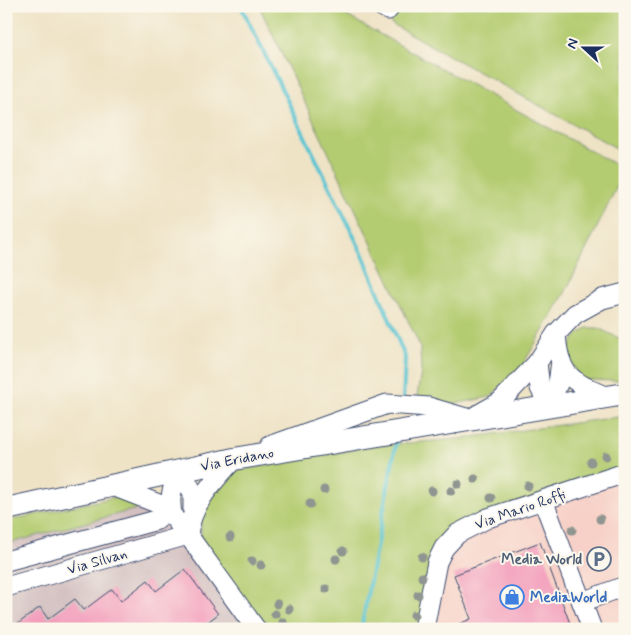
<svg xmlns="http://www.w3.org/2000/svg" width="631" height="635" font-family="Mynerve,sans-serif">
<rect width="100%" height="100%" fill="#fbf7ec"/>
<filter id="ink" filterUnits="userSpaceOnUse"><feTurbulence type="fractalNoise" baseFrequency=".02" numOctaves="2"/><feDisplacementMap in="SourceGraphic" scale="10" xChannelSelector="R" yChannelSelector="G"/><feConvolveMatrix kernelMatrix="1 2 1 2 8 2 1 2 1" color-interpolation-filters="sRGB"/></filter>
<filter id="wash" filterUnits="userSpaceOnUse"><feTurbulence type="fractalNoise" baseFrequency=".0096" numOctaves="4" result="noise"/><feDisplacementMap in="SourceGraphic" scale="20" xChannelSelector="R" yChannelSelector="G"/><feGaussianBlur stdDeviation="1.12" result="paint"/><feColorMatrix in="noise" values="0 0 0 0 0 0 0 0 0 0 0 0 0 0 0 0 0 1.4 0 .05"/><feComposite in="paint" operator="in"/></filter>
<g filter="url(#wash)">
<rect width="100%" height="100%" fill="#efe3c6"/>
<!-- built -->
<path fill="#f7d1c7" d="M625 467V629H419L436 551Z"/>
<!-- industrial -->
<path fill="#d2bfc0" d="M155 504 199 526 201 538 206 550 267 629H6V544Z"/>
<!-- green -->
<g fill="#b4cc71" stroke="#687e68">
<path d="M259 6H329L625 170 565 293 522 366 490 397 449 405 417 396 421 372 420 346Z"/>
<path d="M399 6H625V153L390 23Z"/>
<path d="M587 328H598L625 341V381L581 380 568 357C570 342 574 336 587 328Z"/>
<path d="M625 416V467L456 529 419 629H267L206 550 201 538V514L227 475 240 470 372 446 458 439Z"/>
<path d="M124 495 155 504 6 544V521Z"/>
</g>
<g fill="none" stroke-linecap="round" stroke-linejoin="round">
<!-- stream -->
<g stroke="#59c5d2" stroke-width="4">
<path d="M241 6 363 255 405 357 403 400"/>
<path d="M361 629 397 438"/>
</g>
</g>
<g id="blocks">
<!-- building -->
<g fill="#f39dbb">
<path d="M540 542 572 629H456L454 626 471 619 454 575Z"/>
<path d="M185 569 218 614 199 629H6V622L11 629 40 607 48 619 75 599 84 610 112 589 121 601 148 580 156 591Z"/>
</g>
</g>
</g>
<g filter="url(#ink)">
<use href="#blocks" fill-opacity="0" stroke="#3b4a6e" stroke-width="1"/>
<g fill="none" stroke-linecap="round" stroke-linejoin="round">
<!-- minor casing -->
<g stroke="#3b4a6e" stroke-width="21">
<g id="minor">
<path d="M381 6 388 10 390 6"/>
<path d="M556 334C559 378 572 381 608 397"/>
<path d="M537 363 540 388 549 406"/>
<path d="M549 406 558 384 561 361"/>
<path d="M270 446 387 404 429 407 470 419 500 402 537 363 556 334 575 314 602 299 625 293"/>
<path d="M110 485 164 506 188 535 256 629"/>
<path d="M543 500 592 629"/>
<path d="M173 517C168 499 172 486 181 470L193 493V513"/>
<path d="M188 535C191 504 214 481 234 459L239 457"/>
<path d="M6 561 157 520"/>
<path d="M6 587 188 535"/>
<path d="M582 602 625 586"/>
<path d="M424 629 437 562 444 548 457 534 488 518 625 473"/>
</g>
</g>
<!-- major casing -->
<g stroke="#3b4a6e" stroke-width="24">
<path id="major" d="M6 509 234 459 625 394"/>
</g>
<!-- minor -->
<use href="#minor" stroke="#fff" stroke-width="19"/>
<!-- major -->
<use href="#major" stroke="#fff" stroke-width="22"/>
</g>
<!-- trees -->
<g fill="#8f9590">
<circle cx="606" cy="456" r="4.5"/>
<circle cx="591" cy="462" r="4.5"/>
<circle cx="475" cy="479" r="4.5"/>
<circle cx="458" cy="484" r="4.5"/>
<circle cx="528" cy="486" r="4.5"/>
<circle cx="324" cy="490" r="4.5"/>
<circle cx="432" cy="491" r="4.5"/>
<circle cx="451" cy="491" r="4.5"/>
<circle cx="491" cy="498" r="4.5"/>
<circle cx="310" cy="504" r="4.5"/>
<circle cx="600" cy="519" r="4.5"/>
<circle cx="572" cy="530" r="4.5"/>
<circle cx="230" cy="537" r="4.5"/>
<circle cx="343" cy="551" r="4.5"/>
<circle cx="422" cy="557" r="4.5"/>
<circle cx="336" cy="559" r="4.5"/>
<circle cx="252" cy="561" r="4.5"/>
<circle cx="261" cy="565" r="4.5"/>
<circle cx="422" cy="577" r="4.5"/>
<circle cx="326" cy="589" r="4.5"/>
<circle cx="418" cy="595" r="4.5"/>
<circle cx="277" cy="604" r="4.5"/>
<circle cx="289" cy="609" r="4.5"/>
<circle cx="275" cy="614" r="4.5"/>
<circle cx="414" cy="615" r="4.5"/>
<circle cx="283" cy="622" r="4.5"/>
</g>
</g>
<!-- icons -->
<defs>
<g id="parking-ring" transform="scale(1.25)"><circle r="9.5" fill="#fbf7ec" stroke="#5c6f8a" stroke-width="1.5"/><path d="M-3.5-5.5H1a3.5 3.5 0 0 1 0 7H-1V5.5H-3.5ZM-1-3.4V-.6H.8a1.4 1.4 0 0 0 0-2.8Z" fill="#5c6f8a"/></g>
<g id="shop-ring" transform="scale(1.25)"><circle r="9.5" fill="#fbf7ec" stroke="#3f7fe0" stroke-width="1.5"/><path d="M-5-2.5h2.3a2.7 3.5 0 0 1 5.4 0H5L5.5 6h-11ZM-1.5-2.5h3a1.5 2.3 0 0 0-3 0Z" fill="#3f7fe0"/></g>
</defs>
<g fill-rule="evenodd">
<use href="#parking-ring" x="599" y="559"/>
<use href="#shop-ring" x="512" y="597"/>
</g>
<g text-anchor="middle" stroke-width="4" stroke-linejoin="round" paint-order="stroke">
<!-- street labels -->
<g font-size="15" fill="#1b2f5e" stroke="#fbf7ec">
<text transform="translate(237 459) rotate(-11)" y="5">Via Eridano</text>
<text transform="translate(520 509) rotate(-19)" y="5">Via Mario Roffi</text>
<text transform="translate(97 561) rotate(-16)" y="5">Via Silvan</text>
</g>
<!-- service labels -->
<g font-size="15" font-weight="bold" fill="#4e5e75" stroke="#fbf7ec" text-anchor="end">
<text x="582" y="564">Media World</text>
</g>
<!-- shop labels -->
<g font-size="15" font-weight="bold" fill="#366cbe" stroke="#fbf7ec" text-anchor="start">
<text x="530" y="602">MediaWorld</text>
</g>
</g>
<!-- margin -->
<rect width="631" height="635" fill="none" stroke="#fbf7ec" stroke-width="25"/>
<!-- north arrow -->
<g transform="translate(584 48) rotate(291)" stroke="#fbf7ec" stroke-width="4" paint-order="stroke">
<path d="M0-4L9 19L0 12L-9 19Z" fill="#1b2f5e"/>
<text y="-8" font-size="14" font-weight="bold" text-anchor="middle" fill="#1b2f5e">N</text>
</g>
</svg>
